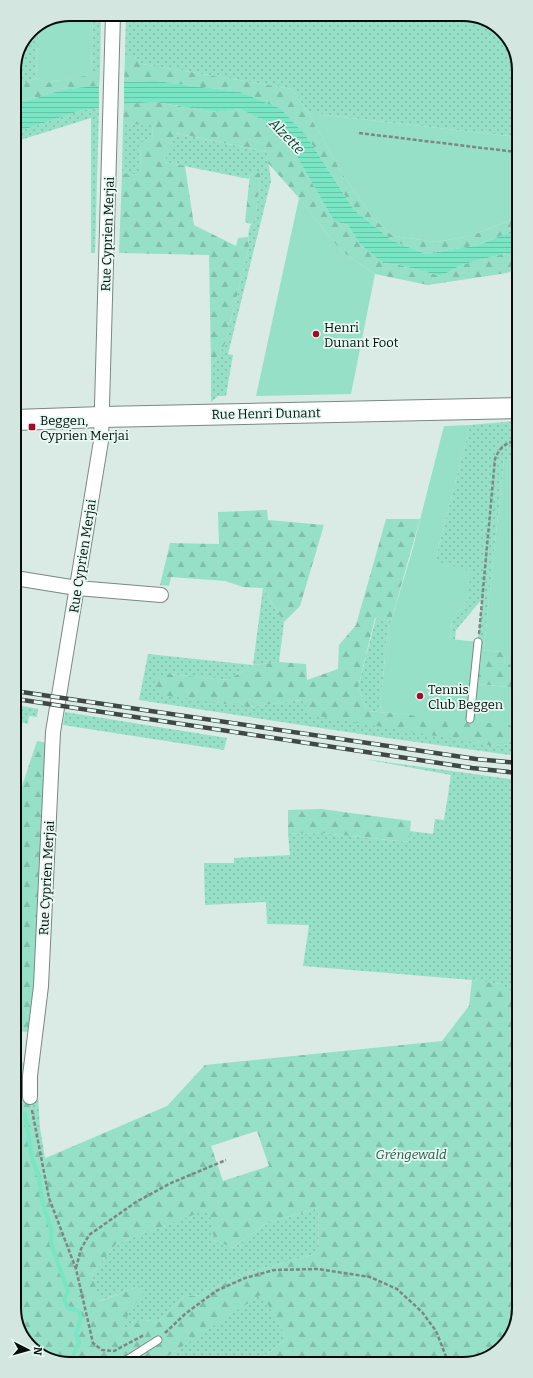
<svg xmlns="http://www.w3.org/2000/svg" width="533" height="1378" font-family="Bitter,serif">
<defs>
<pattern id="grass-dots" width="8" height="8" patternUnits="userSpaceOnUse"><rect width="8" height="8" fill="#96e0c7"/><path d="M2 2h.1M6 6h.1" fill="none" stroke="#80bfaa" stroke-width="1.8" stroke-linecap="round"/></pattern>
<pattern id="forest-firs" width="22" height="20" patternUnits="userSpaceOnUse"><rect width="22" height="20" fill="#96e0c7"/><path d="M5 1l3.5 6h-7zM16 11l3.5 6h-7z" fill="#80bfaa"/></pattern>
<pattern id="water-rules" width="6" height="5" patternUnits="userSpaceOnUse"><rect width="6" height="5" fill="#78e5c3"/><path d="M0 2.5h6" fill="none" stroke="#66c3a6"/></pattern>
</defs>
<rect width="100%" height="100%" fill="#d9ebe4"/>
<!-- grass -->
<g fill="url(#grass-dots)">
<path d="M93 14H101L100 73 91 75Z"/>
<path d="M126 14H467L497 26 516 52V137L308 113 292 89 142 64 135 57H125Z"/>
<path d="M39 27 36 78 14 89V67L31 30Z"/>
<path d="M99 108 95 253H91V118L14 142V133L79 111Z"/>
<path d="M123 124H153L152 138 141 143 140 175 122 173Z"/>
<path d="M175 133 267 152 271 181 228 354 233 355 226 396H218L211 402V366L225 344 249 247C248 237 247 227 255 220L261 172 250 174 249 179 164 162Z"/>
<path d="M517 421V460L504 459 484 647H477L482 599 456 630 455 640H450L452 620 468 599 435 561 470 425Z"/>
<path d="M263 588 284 622 279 662 253 665 228 680 169 674 248 707 302 700 495 746 518 743V756L380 737 139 700 148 654 253 665Z"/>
<path d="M376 618 391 621 387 634 380 712 367 711 358 687Z"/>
<path d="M16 705 38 709 37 717 29 716 28 724 16 721Z"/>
<path d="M65 712 227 738 224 750 63 725Z"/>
<path d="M364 759 518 780V996L500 984 472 980 303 966 309 925 267 924 266 902 205 905 204 863H234V858L290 855 288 834 322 833 408 842 410 831 433 834 435 819 444 820 451 775Z"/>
<path d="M30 1097 38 1098 40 1128 45 1158 41 1160Z"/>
<path d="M210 1208 214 1240 233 1248 267 1223 318 1208 319 1253 243 1274 214 1288 203 1295 185 1296 158 1322 144 1320 116 1332 140 1286 99 1301 92 1274 116 1244Z"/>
<path d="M262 1293 287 1339 254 1363H157Z"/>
</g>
<!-- forest -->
<g fill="url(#forest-firs)" fill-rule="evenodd">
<path d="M125 57H135L142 64 292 89 308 113 342 173 373 218 393 236 437 242 470 236 516 218 517 229 479 245 426 254 393 241 354 210 309 140 240 92 156 81 124 82Z"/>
<path d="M100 73 99 86 62 90 14 105V89L36 78 44 83Z"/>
<path d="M155 102 216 112 240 109 265 121 292 148 334 221 348 225 360 244 383 263 400 265 441 276 461 265 506 253H517V269L507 273 428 285 375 274 341 251 299 198 268 163 267 152 176 133 164 162 185 166 194 225 236 246 238 238 248 237 249 247 225 344 211 366 209 255 119 253 122 173 140 175 141 143 152 138 153 125 123 124 124 104Z"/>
<path d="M261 172 255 220 251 224 245 222 250 174Z"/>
<path d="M267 510 268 520 324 525 300 606 284 622 263 588 243 587 225 581 171 577 169 586 160 585 170 543 219 544 218 512Z"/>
<path d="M386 519H420L391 621 375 618 358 687 367 711 457 719 518 726V743L495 746 312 715 302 700 248 707 162 695 154 687 156 677 169 674 228 680 253 665 279 662 306 664 307 680 338 669 339 645 356 625Z"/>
<path d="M482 650 502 652 513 668 518 669V688L478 684Z"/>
<path d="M37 741 46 743 35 986 29 1032 16 1031V804Z"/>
<path d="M321 809 411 821 409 842 322 833 288 834V810Z"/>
<path d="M472 980 501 984 518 996 519 1308 508 1342 481 1361 254 1363 287 1339 262 1294 157 1363 66 1364 36 1352 17 1326 16 1060 26 1063 30 1097 41 1160 167 1106 205 1065 442 1041 469 1006ZM257 1131 269 1166 223 1181 211 1146ZM318 1208 319 1253 243 1274 214 1288 203 1295 185 1296 158 1322 144 1320 117 1331 143 1293 140 1286 100 1301 92 1274 116 1244 209 1209 214 1240 233 1248 267 1223Z"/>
</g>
<!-- green -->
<g fill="#96e0c7">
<path d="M70 14H93L91 75 44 83 36 78 39 27Z"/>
<path d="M308 113 516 137V218L470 236 437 242 393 236 373 218 342 173Z"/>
<path d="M299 198 341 251 375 274 351 394 256 396Z"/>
<path d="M470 425 435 561 471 571 468 599 452 620 450 639 478 642 477 647H484L504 459 517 460 518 669H513L502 652 482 650 478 684 518 688V726L380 712 387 634 411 555 444 426Z"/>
</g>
<!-- water -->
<path fill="url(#water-rules)" d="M156 81 240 92 281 109 309 140 354 210 393 241 426 254 479 245 517 229V253H506L461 265 441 276 400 265 383 263 360 244 348 225 334 221 292 148 265 121 240 109 217 112 155 102 124 104 79 111 14 133V105L62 90 124 82Z"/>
<!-- pier -->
<path fill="#d9ebe4" d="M124 80V106L99 110V84Z"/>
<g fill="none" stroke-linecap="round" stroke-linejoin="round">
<!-- stream -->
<path stroke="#78e5c3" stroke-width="4" d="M25 1114 32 1158 39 1178 42 1200 51 1229V1243L68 1292 64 1299 68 1308 79 1311 81 1318 76 1333 79 1342 70 1364"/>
<!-- lane casing -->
<g stroke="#788982" stroke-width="9">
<g id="lane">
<path d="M470 719 478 642"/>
<path d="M122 1363 158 1340"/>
</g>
</g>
<!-- street casing -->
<g stroke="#788982" stroke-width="16">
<g id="street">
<path d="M15 578 77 588 161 595"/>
<path d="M30 1097V1076L41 986 53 732 101 441 113 14"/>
</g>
</g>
<!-- secondary casing -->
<g stroke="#788982" stroke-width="22">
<path id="secondary" d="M15 420 102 417 517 408"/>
</g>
<!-- path -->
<g stroke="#7c8884" stroke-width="2.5" stroke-dasharray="4 2" stroke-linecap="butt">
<path d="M359 133 516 152"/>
<path d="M479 634 495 459C499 449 505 442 517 441"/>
<path d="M32 1110 49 1198 76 1269 93 1343 102 1350 114 1351 144 1335"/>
<path d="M76 1268 81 1249 89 1235 136 1202 171 1183 226 1160"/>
<path d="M165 1333 185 1314 216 1291 245 1278 274 1270 318 1269 370 1277 397 1289 422 1312 436 1331 447 1359 481 1361"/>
<path d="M434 1361 447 1359"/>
</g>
<!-- lane -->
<use href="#lane" stroke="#fff" stroke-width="7"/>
<!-- street -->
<use href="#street" stroke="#fff" stroke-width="14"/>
<!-- secondary -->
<use href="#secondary" stroke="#fff" stroke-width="20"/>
<!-- rail casing -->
<g stroke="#3f4845" stroke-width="4.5">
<g id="rail">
<path d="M15 691 476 759 518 763"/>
<path d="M16 699 472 768 518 773"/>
</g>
</g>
<!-- rail -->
<use href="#rail" stroke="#e6f9f2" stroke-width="3" stroke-dasharray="9" stroke-linecap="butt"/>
</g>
<!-- markers -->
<g fill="#a50b28" stroke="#e6f9f2" stroke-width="1.5">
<circle cx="316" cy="334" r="4"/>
<rect x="28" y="423" width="8" height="8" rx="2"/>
<circle cx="420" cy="696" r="4"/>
</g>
<g text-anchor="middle" stroke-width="3.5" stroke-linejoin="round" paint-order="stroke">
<!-- street labels -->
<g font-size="13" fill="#070d0b" stroke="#e6f9f2">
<text transform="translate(107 234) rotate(-88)" y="5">Rue Cyprien Merjai</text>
<text transform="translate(266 413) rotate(-1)" y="5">Rue Henri Dunant</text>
<text transform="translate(82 556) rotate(-81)" y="5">Rue Cyprien Merjai</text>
<text transform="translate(46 878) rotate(-87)" y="5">Rue Cyprien Merjai</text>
</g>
<!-- poi labels -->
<g font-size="13" fill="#070d0b" stroke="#e6f9f2" text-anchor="start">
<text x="324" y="332">Henri<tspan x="324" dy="15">Dunant Foot</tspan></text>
<text x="40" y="425">Beggen,<tspan x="40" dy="15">Cyprien Merjai</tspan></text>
<text x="428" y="694">Tennis<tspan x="428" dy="15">Club Beggen</tspan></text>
</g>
<!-- park labels -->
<g font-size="13" font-style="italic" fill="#285748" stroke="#e6f9f2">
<text x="411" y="1159">Gréngewald</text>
</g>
<!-- water labels -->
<g font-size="14" font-style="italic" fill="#003326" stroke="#e6f9f2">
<text transform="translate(287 136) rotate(46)" y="5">Alzette</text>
</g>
</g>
<!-- crop -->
<path d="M0 0H533V1378H0ZM70 21H463A49 49 0 0 1 512 70V1308A49 49 0 0 1 463 1357H70A49 49 0 0 1 21 1308V70A49 49 0 0 1 70 21Z" fill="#d4e6e0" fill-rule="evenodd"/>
<path fill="none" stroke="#070d0b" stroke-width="2" d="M70 21H463A49 49 0 0 1 512 70V1308A49 49 0 0 1 463 1357H70A49 49 0 0 1 21 1308V70A49 49 0 0 1 70 21Z"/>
<!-- north arrow -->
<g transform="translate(28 1350) rotate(96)" stroke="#e6f9f2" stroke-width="3" paint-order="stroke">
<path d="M0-3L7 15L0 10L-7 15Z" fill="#070d0b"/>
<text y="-6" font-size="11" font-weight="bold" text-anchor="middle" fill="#070d0b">N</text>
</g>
</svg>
